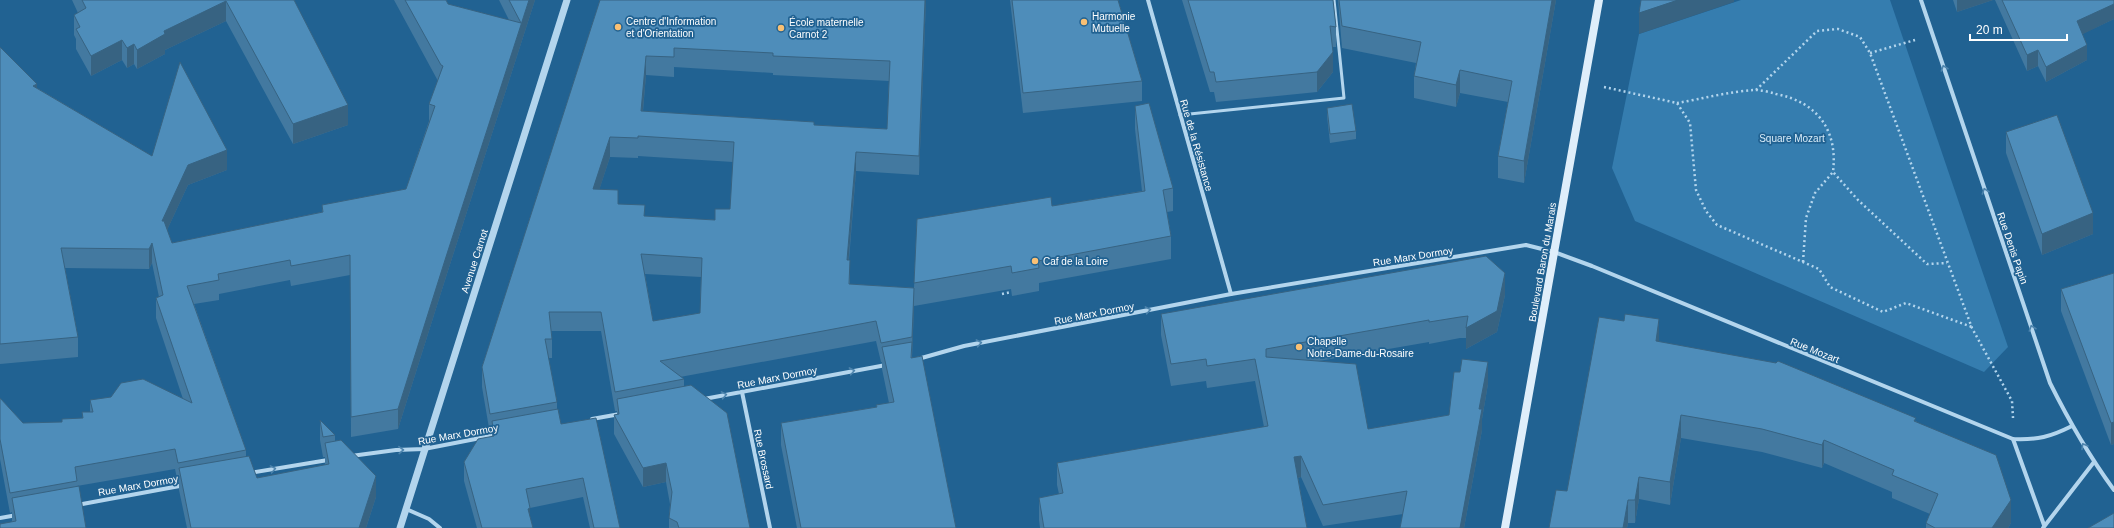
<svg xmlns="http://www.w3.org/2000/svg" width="2114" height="528" font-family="Arial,sans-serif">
<rect width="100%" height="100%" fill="#216292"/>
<!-- green -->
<path fill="#357daf" d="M1741 0H1890L2008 347 1984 372 1635 221 1612 168 1639 34Z"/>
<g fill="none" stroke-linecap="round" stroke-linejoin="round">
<!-- path -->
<g stroke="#b3d5ed" stroke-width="2.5" stroke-dasharray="2 3" stroke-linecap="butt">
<path d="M1870 53 1915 40"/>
<path d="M1604 87 1677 103 1690 123 1696 190 1706 211 1717 225 1819 269 1830 287 1883 312 1906 303 1972 327"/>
<path d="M1756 90 1817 31 1838 29 1860 37 1870 53 1972 328 2012 401 2013 418"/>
<path d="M1677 103C1701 99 1732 91 1755 90 1762 90 1770 92 1776 94 1818 102 1838 131 1833 172L1858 200 1927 264 1947 263"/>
<path d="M1803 262 1806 218 1815 193 1833 172"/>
<path d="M1002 294 1011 292"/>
</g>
<!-- service -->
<path stroke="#b3d5ed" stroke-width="3" d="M1180 115 1344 98 1334 0"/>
<!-- minor -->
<g stroke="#b3d5ed" stroke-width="4">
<path d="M1148 0 1231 294"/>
<path d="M1921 0 2050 383C2069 421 2089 456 2114 490"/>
<path d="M918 359 964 346 1231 294 1526 245 1554 252 1592 266 2013 439C2038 440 2050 437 2072 426"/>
<path d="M742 392 770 528"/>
<path d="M704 399 886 365"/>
<path d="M592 419 620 414"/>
<path d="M2013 439 2044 525"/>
<path d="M351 456 396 450 424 449 496 435"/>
<path d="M250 473 328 460"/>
<path d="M77 505 185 485"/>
<path d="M406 509 429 519 440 528"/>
<path d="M0 518 17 515"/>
<path d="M2043 528 2094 462"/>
</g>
<!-- tertiary -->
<path stroke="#b3d5ed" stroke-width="7" d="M400 528 567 0"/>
<!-- secondary -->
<path stroke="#dfeefa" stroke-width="8" d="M1505 528 1599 0"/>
</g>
<!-- wall -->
<g fill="#4379a0" fill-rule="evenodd">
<path d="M72 0H294L348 125 293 144 226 21 165 50V54L137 69 134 64 127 68 122 60 91 76 76 49V39L74 35V15L78 13Z"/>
<path d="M394 0H446L448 4 509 20 499 0H535L445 280 398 429 351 437 350 275 291 286 290 280 219 294V300L194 304 246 450V456L257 478 325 465V457H323L320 440V420L335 435V441L376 497 366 528H187L179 490V482L178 483 175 469 77 486 86 528 12 522V512L10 513 0 459V398L23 423 62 422 82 418 90 412V400L183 399 156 318V298L159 297 152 263 149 269 65 268 78 337V357L0 364V47L37 88 152 156 227 170 188 185 167 230 172 243 322 212V205L406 189 429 121V104L438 81Z"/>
<path d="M600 0H926L919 175 856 171 849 260 850 284 914 288 917 219 1052 206 1142 191 1135 129V106L1173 188V211L1167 212 1171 236V259L1039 283V291L1012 296 1011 289 914 306 912 358 956 528H797L781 445V423L876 407V405L889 403 882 369V362H881L876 341 680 377 684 379V387L750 528H669V518L670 504 666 482 643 487 614 434V415L617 414V411H615L601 331H551L552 339V358H548L557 402V409L561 424 620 528H590L583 497 530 508V518L533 528H477L464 481V462L492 437V433L490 434 482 387V367ZM674 67 773 73V75L889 81 887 129 814 125 643 111 646 75 674 77ZM638 156 733 162 730 209 715 220 645 216 618 204 599 190 610 157 638 158ZM645 274 701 277 700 313 653 321Z"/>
<path d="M1010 0H1118L1142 81V101L1023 113Z"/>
<path d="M1182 0H1333L1336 27V47H1332L1333 72 1317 92 1216 102 1214 92H1210Z"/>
<path d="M1338 0H1556L1524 183 1498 178V156L1508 102 1460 93 1456 107 1414 98V76L1416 63 1342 48Z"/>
<path d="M1953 0H1993L1957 12Z"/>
<path d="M1995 0H2114V19L2082 34 2087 60 2046 82 2038 66 2027 71Z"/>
<path d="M1327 108 1356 131V139L1330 143 1327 116Z"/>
<path d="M2006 132 2093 234 2042 255 2006 153Z"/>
<path d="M2114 273V444L2111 445 2061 311V289Z"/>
<path d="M1505 295 1497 332 1466 349V338H1460L1429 344V342L1319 361 1368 429 1449 415 1488 384 1482 419V430L1464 528H1400L1403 514 1323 526 1301 477 1298 478 1307 528H1040L1039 520V498L1059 494 1057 485V463L1264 427 1255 381 1207 388 1206 381 1171 386 1161 335V314Z"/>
<path d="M1624 321 1659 342 1916 421 2011 523 2008 528H1926V523L1930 514 1892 498V492L1824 463 1822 468 1762 452 1681 438 1670 505 1639 499 1635 523H1628L1627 528H1549L1567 491Z"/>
</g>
<!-- shaded-wall -->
<g fill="#376382">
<path d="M529 0H535L445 280 398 429V409L445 260Z"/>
<path d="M925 0H926L919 175V156Z"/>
<path d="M1552 0H1556L1524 183V161Z"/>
<path d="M1678 0H1734V2L1639 34V13Z"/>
<path d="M1957 0H1993L1957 12Z"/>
<path d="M226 1V21L165 50V54L137 69V50L164 31Z"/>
<path d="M2114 4V19L2077 37V21Z"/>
<path d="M122 40V60L91 76V56Z"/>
<path d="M134 44V64L127 68V48Z"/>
<path d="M2087 45V60L2046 82V67Z"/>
<path d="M2038 50V66L2027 71V55Z"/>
<path d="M1333 52V72L1317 92V72Z"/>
<path d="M646 56V75L641 131V111Z"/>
<path d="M1460 70V93L1456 107V85Z"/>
<path d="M37 84V104L33 86Z"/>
<path d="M348 105V125L293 144V124Z"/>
<path d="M610 137V157L593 209V189Z"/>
<path d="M227 150V170L188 185 162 241V221L188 165Z"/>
<path d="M856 152V171L847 279V260Z"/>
<path d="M2093 213V234L2042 255V234Z"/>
<path d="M152 243V263L149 269V249Z"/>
<path d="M1505 273V295L1497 332 1466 349V328Z"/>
<path d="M914 288V307L912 356V337Z"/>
<path d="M1659 319V342L1656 341Z"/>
<path d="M1488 362V384L1482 419V430L1464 528H1460L1479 409Z"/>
<path d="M1681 415V438L1670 505V482Z"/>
<path d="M2114 422V444L2111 445V423Z"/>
<path d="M1824 440V463L1822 468V445Z"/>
<path d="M1301 456V477L1294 479V457Z"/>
<path d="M666 463V482L643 487V468Z"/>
<path d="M376 476V497L366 528H359Z"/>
<path d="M1639 477V499L1635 523V500Z"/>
<path d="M1628 500V523L1627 528H1623Z"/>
<path d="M2011 500V523L2008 528H1992Z"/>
<path d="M530 508V528L528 509Z"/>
</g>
<!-- building -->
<g fill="#4e8dba" stroke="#376382" fill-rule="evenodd">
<path d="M82 0H294L348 105 293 124 226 1 164 31 165 34 137 50 134 44 127 48 122 40 91 56 76 29 80 27 74 15 86 8Z"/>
<path d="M405 0H446L448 4 521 23 509 0H529L445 260 398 409 351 417 350 255 291 266 290 260 218 274 219 280 187 286 246 450 178 463 175 449 103 462 75 467 77 481 10 493 0 439V398L23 423 62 422V419L83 418 82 412H93L90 400 111 397 121 383 143 379 192 403 156 298 163 295 152 243 149 249 61 248 78 337 0 344V47L37 84 33 86 152 156 180 62 227 150 188 165 162 221H164L172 243 323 212 322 205 406 189 435 106 429 104 443 66 441 65Z"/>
<path d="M600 0H925L919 156 856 152 847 260H850L849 284 914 288 912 337 881 343 876 321 823 331 660 361 684 379 615 392 601 312H549L552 339H545L557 402 490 414 482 367ZM674 48 773 53V56L890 61 887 129 814 125V122L641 111 646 56 674 57ZM638 136 734 142 730 209H715V220L644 216 645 205 618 204V190L593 189 610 137 638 138ZM641 254 702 258 700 313 653 321Z"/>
<path d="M1012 0H1118L1142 81 1023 93Z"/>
<path d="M1188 0H1333L1336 27 1330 26 1333 52 1317 72 1216 82 1214 72H1210Z"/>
<path d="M1339 0H1552L1524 161 1498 156 1512 81 1460 70 1456 85 1414 76 1421 42 1342 26Z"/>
<path d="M1641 0H1678L1639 13Z"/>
<path d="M2002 0H2114V4L2077 21 2087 45 2046 67 2038 50 2027 55Z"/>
<path d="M1149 103 1173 188 1163 190 1171 236 1038 261 1039 268 1012 273 1011 266 914 283 917 219 1051 197 1052 206 1145 191 1135 106Z"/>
<path d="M1352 104 1356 131 1330 134 1327 108Z"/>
<path d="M2057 115 2093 213 2042 234 2006 132Z"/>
<path d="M1486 256 1505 273 1497 311 1466 328 1468 316 1460 317 1429 322V320L1266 349V357L1356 364 1368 429 1449 415 1454 372H1460L1462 359 1488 362 1479 409H1482L1460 528H1400L1407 491 1323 505 1301 456 1294 457 1307 528H1044L1039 498 1063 493 1057 463 1268 426 1255 359 1207 366 1206 359 1171 364 1161 314Z"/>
<path d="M2114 273V422L2111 423 2061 289Z"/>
<path d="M1625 314 1659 319 1656 341 1776 363 1778 361 1916 418 1914 421 1996 455 2011 500 1992 528H1935L1926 523 1938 494 1892 475 1894 470 1824 440 1822 445 1762 429 1681 415 1670 482 1639 477 1635 500H1628L1623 528H1549L1556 490 1567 491 1599 317 1624 321Z"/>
<path d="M912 342 911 358 922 356 956 528H801L781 423 877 407 876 405 894 402 882 347Z"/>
<path d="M691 385 727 413 750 528H679L677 522 669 518 672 492 666 463 643 468 614 415 619 414 617 399Z"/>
<path d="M558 409 561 424 596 418 620 528H594L583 478 526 489 530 508 528 509 533 528H482L464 462 478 439 494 436 492 421Z"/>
<path d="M320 420 335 435 323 437Z"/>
<path d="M341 440 376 476 359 528H191L179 468 249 456 257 478 329 464 325 443Z"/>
<path d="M79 486 86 528H0V524L16 521 12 498Z"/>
<path d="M2114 513V528H2088Z"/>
</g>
<!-- one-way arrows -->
<defs><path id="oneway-chevron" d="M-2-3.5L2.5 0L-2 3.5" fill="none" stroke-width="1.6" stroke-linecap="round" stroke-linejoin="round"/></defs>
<g stroke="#4d84ad">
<use href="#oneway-chevron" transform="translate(1944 68) rotate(-109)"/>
<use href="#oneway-chevron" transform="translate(1985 191) rotate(-109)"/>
<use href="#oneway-chevron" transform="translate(1148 310) rotate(-11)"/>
<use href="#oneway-chevron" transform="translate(2032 328) rotate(-109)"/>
<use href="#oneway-chevron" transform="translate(979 343) rotate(-11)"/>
<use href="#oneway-chevron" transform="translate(852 371) rotate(-11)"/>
<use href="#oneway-chevron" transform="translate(724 395) rotate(-10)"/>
<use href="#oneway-chevron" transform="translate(2084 446) rotate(-121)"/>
<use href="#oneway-chevron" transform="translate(401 450) rotate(-2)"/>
<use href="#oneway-chevron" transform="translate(273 469) rotate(-10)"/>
</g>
<!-- markers -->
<g fill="#f9c074" stroke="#216292" stroke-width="1.5">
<circle cx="1084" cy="22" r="4"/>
<circle cx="618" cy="27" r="4"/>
<circle cx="781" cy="28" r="4"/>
<circle cx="1035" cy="261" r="4"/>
<circle cx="1299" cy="347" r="4"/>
</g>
<g text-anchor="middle" stroke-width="3.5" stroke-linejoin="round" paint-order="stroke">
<!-- poi labels -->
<g font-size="10" fill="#fff" stroke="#216292" text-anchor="start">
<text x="1092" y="20">Harmonie<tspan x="1092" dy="12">Mutuelle</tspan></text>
<text x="626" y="25">Centre d'Information<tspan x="626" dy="12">et d'Orientation</tspan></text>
<text x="789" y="26">École maternelle<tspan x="789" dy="12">Carnot 2</tspan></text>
<text x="1043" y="265">Caf de la Loire</text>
<text x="1307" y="345">Chapelle<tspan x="1307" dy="12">Notre-Dame-du-Rosaire</tspan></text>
</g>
<!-- park labels -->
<g font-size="10" fill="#d8ecf9" stroke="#216292">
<text x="1792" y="142">Square Mozart</text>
</g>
<!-- street labels -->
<g font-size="10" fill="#fff" stroke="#216292">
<text transform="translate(1197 145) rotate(74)" y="4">Rue de la Résistance</text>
<text transform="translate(2013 248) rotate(71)" y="4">Rue Denis Papin</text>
<text transform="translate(1413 256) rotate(-9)" y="4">Rue Marx Dormoy</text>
<text transform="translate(474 261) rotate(-72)" y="4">Avenue Carnot</text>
<text transform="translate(1542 262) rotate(-80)" y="4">Boulevard Baron du Marais</text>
<text transform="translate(1094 313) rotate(-11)" y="4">Rue Marx Dormoy</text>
<text transform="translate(1815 350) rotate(22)" y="4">Rue Mozart</text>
<text transform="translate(777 377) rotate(-11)" y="4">Rue Marx Dormoy</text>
<text transform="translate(458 434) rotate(-10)" y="4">Rue Marx Dormoy</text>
<text transform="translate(764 459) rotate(78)" y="4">Rue Brossard</text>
<text transform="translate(138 485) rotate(-10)" y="4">Rue Marx Dormoy</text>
</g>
</g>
<!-- scale -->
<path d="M1970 34v6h97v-6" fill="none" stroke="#ffffff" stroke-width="2"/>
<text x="1976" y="34" font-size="12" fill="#ffffff" stroke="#216292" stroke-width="3" paint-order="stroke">20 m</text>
</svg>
